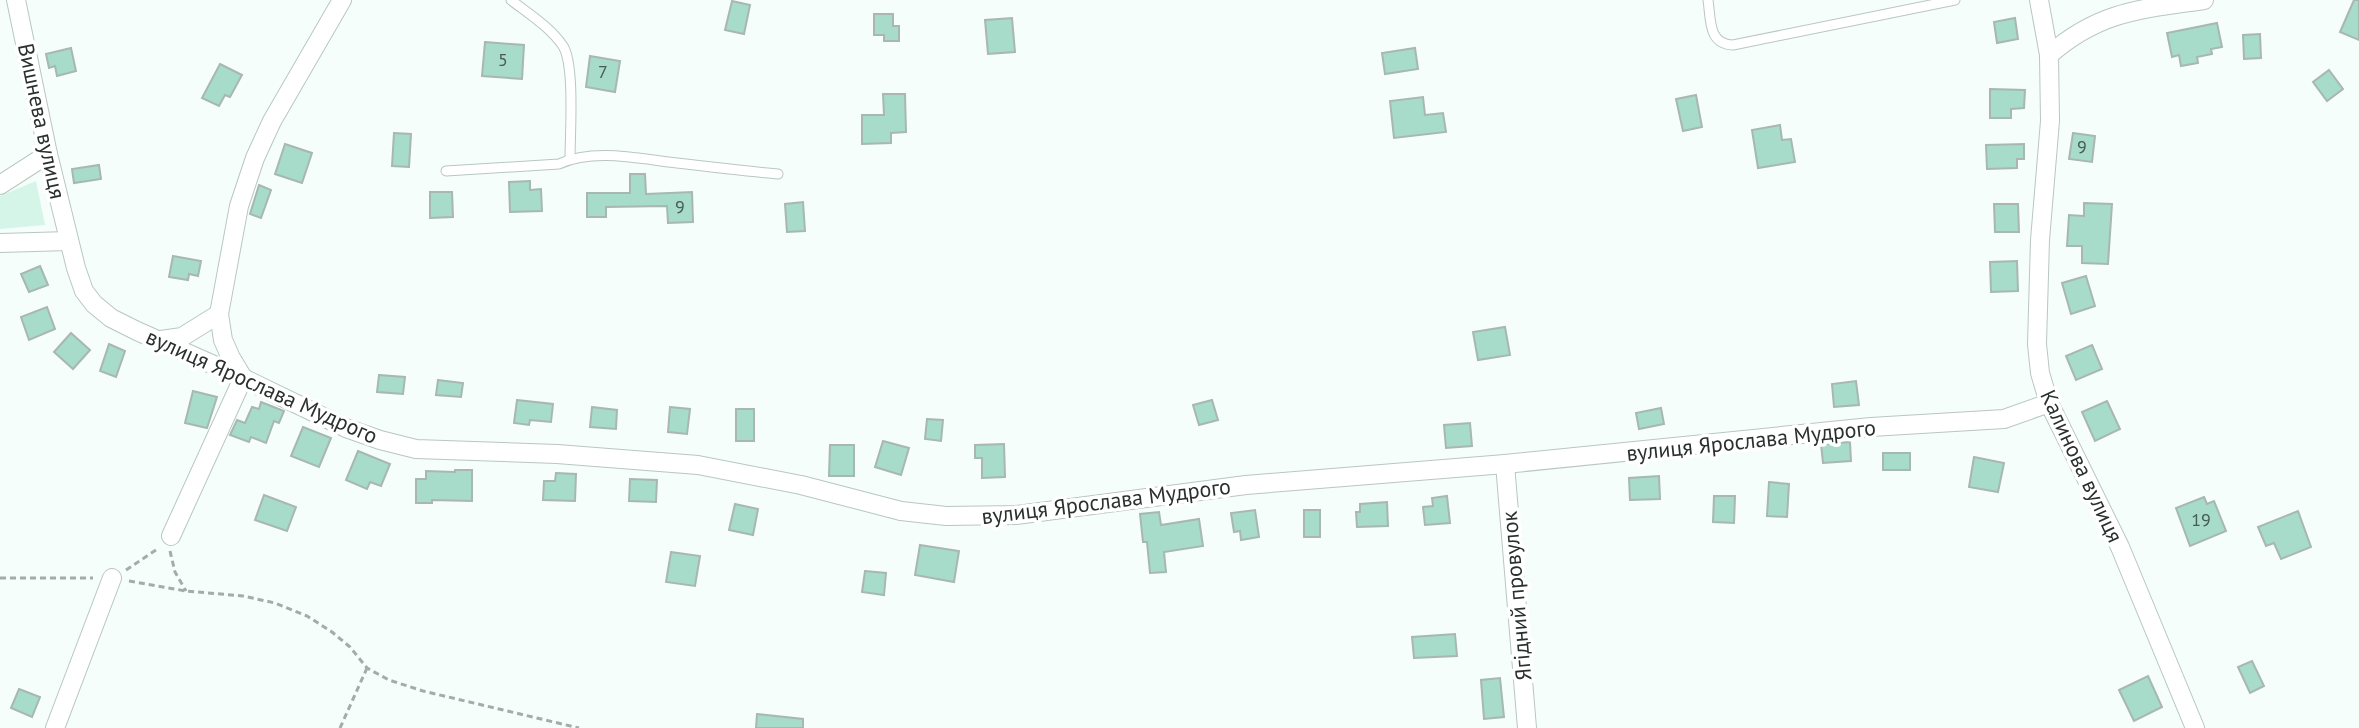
<svg xmlns="http://www.w3.org/2000/svg" width="2359" height="728" font-family="'PT Sans',sans-serif">
<rect width="100%" height="100%" fill="#f5fefb"/>
<!-- green -->
<path fill="#d5f5e9" d="M36 181 45 225 0 229V196Z"/>
<!-- building -->
<g fill="#a6dcc9" stroke="#a8b7b1" stroke-width="2">
<path d="M2354 0H2359V40L2340 32Z"/>
<path d="M732 1 750 5 744 34 725 30Z"/>
<path d="M874 14H893V26H899V41H884V35H874Z"/>
<path d="M1012 18 1015 52 988 54 985 20Z"/>
<path d="M2015 18 2018 39 1997 43 1994 22Z"/>
<path d="M2217 23 2222 47 2211 49 2212 54 2197 57 2198 63 2181 66 2179 55 2172 57 2167 33Z"/>
<path d="M2260 34 2261 58 2244 59 2243 35Z"/>
<path d="M485 42 524 45 522 79 482 76Z"/>
<path d="M71 48 76 71 57 76 55 66 49 68 46 54Z"/>
<path d="M1415 48 1418 69 1385 74 1382 53Z"/>
<path d="M590 56 620 61 615 92 586 87Z"/>
<path d="M220 64 242 75 230 97 225 95 219 106 202 98Z"/>
<path d="M2329 70 2343 89 2327 101 2313 82Z"/>
<path d="M1990 89 2025 90 2024 108 2011 109V118H1990Z"/>
<path d="M883 94H905L906 132 891 133V143L862 144V115H884Z"/>
<path d="M1696 95 1702 127 1683 131 1676 99Z"/>
<path d="M1423 97 1425 115 1443 113 1446 132 1394 138 1390 101Z"/>
<path d="M1780 125 1782 140 1791 139 1795 162 1758 168 1752 130Z"/>
<path d="M394 133 411 134 409 167 392 166Z"/>
<path d="M2073 133 2095 136 2092 162 2069 159Z"/>
<path d="M285 144 312 153 302 183 275 174Z"/>
<path d="M2024 144V159H2017V168L1987 169 1986 145Z"/>
<path d="M99 165 101 179 74 183 72 169Z"/>
<path d="M630 174H645L646 194 692 192 693 222 668 223 667 206 606 207V217H587V193H630Z"/>
<path d="M530 181V190L541 189 542 211 510 212 509 182Z"/>
<path d="M259 185 271 190 261 218 250 214Z"/>
<path d="M430 192H452L453 217 430 218Z"/>
<path d="M803 202 805 231 787 232 785 204Z"/>
<path d="M2084 203 2112 204 2108 264 2082 263V246H2067L2069 215 2084 216Z"/>
<path d="M1994 204H2018L2019 232H1995Z"/>
<path d="M173 256 201 261 198 276 189 274 188 280 169 277Z"/>
<path d="M2017 261 2018 291 1991 292 1990 262Z"/>
<path d="M40 266 48 285 29 292 21 274Z"/>
<path d="M2086 276 2095 306 2071 314 2062 283Z"/>
<path d="M47 307 55 329 29 340 21 317Z"/>
<path d="M1505 327 1510 355 1478 360 1473 332Z"/>
<path d="M71 333 90 350 73 369 54 352Z"/>
<path d="M109 344 125 351 116 377 100 371Z"/>
<path d="M2092 345 2102 369 2076 380 2066 356Z"/>
<path d="M379 375 405 377 403 394 377 392Z"/>
<path d="M438 380 463 383 461 397 436 395Z"/>
<path d="M1856 381 1859 405 1834 407 1832 384Z"/>
<path d="M193 391 217 397 207 428 185 423Z"/>
<path d="M517 400 553 404 551 422 530 420 529 425 514 423Z"/>
<path d="M1212 400 1218 420 1199 425 1193 405Z"/>
<path d="M2107 401 2120 429 2095 441 2082 412Z"/>
<path d="M261 402 284 411 279 423 274 421 266 443 251 437 249 442 230 435 237 420 245 423 252 407 259 409Z"/>
<path d="M592 407 617 410 616 429 590 427Z"/>
<path d="M670 407 690 409 687 434 668 432Z"/>
<path d="M1661 408 1664 424 1639 429 1636 413Z"/>
<rect x="736" y="409" width="18" height="32"/>
<path d="M927 419 943 420 941 441 925 439Z"/>
<path d="M1470 423 1472 446 1446 448 1444 425Z"/>
<path d="M303 427 331 438 319 467 291 456Z"/>
<path d="M883 441 909 448 901 475 875 467Z"/>
<path d="M1850 442 1851 461 1823 463 1821 444Z"/>
<path d="M1004 444 1005 477 982 478V458H975V445Z"/>
<path d="M830 445H854V476H829Z"/>
<path d="M358 451 390 464 381 486 370 482 367 489 346 480Z"/>
<rect x="1883" y="453" width="27" height="17"/>
<path d="M1974 457 2004 463 1998 492 1969 487Z"/>
<path d="M455 470H472V501L432 500V503H416V479H426V471L455 472Z"/>
<path d="M556 473 576 474 575 501 543 500 544 481H555Z"/>
<path d="M1659 476 1660 499 1630 500 1629 478Z"/>
<path d="M630 479 657 480 656 502 629 501Z"/>
<path d="M1769 482 1789 484 1787 517 1767 516Z"/>
<path d="M264 495 296 507 287 531 255 520Z"/>
<path d="M1447 496 1450 523 1425 525 1423 507 1433 506 1432 498Z"/>
<path d="M1714 496H1735L1734 523 1713 522Z"/>
<path d="M2204 497 2207 504 2214 501 2226 531 2190 546 2176 508Z"/>
<path d="M1387 502 1388 526 1357 527 1356 512H1360V504Z"/>
<path d="M735 504 758 509 753 535 729 530Z"/>
<path d="M1255 510 1259 537 1241 540 1240 531 1234 532 1231 513Z"/>
<rect x="1304" y="510" width="16" height="27"/>
<path d="M2298 511 2311 547 2281 559 2274 543 2266 546 2258 527Z"/>
<path d="M1159 512 1161 525 1199 519 1203 546 1164 552 1166 572 1150 573 1147 542H1143L1140 514Z"/>
<path d="M920 545 959 551 954 582 915 575Z"/>
<path d="M671 552 700 556 695 586 666 582Z"/>
<path d="M865 571 886 573 884 595 862 592Z"/>
<path d="M1455 634 1457 656 1414 658 1412 637Z"/>
<path d="M2252 661 2264 686 2250 693 2238 667Z"/>
<path d="M2148 676 2162 707 2134 721 2119 690Z"/>
<path d="M1500 678 1504 717 1484 719 1481 680Z"/>
<path d="M19 689 40 697 32 717 11 708Z"/>
<path d="M757 714 803 719V728H756Z"/>
</g>
<g fill="none" stroke-linecap="round" stroke-linejoin="round">
<!-- service casing -->
<g stroke="#b8c7c1" stroke-width="11">
<g id="service">
<path d="M511 0C529 14 550 27 563 46 575 65 570 134 570 159"/>
<path d="M1708 0C1711 20 1708 44 1733 45L1955 0"/>
<path d="M446 171 559 164C594 148 640 159 677 163 711 167 745 171 778 174"/>
</g>
</g>
<!-- minor casing -->
<g stroke="#b8c7c1" stroke-width="20">
<g id="minor">
<path d="M16 0 48 154 76 268 84 291 94 304 111 318 137 331 243 378 346 428 380 440 416 449 557 454 698 465 801 485 901 511 946 516 1016 515 1246 485 1505 464 1871 427 2004 419 2049 403"/>
<path d="M2039 0 2049 55 2050 121 2040 240 2037 344 2040 373 2049 403 2120 547 2195 728"/>
<path d="M2049 55C2099 11 2141 9 2204 0"/>
<path d="M0 185 48 154"/>
<path d="M0 243 69 241"/>
<path d="M161 340 182 337 219 314"/>
<path d="M1505 464 1527 728"/>
<path d="M171 536 243 378 231 358 223 340 219 314 239 206 255 158 272 121 342 0"/>
<path d="M55 728 112 578"/>
</g>
</g>
<!-- path -->
<g stroke="#a4aba9" stroke-width="3" stroke-dasharray="6 4" stroke-linecap="butt">
<path d="M170 551 175 572 186 591"/>
<path d="M126 570 159 548"/>
<path d="M0 578H93"/>
<path d="M129 581 186 591 243 596 275 603 307 616 332 632 350 647 367 668 389 680 423 691 579 728"/>
<path d="M340 728 367 668"/>
</g>
<!-- service -->
<use href="#service" stroke="#fff" stroke-width="9"/>
<!-- minor -->
<use href="#minor" stroke="#fff" stroke-width="18"/>
</g>
<g text-anchor="middle" stroke-width="7" stroke-linejoin="round" paint-order="stroke">
<!-- number labels -->
<g font-size="18" fill="#495b55">
<text x="503" y="66">5</text>
<text x="603" y="78">7</text>
<text x="2082" y="153">9</text>
<text x="680" y="213">9</text>
<text x="2201" y="526">19</text>
</g>
<!-- street labels -->
<g font-size="22" fill="#2a302e" stroke="#fff">
<text transform="translate(42 121) rotate(78)" y="8">Вишнева вулиця</text>
<text transform="translate(262 386) rotate(24)" y="8">вулиця Ярослава Мудрого</text>
<text transform="translate(1751 440) rotate(-6)" y="8">вулиця Ярослава Мудрого</text>
<text transform="translate(2082 466) rotate(65)" y="8">Калинова вулиця</text>
<text transform="translate(1106 501) rotate(-7)" y="8">вулиця Ярослава Мудрого</text>
<text transform="translate(1516 596) rotate(-95)" y="8">Ягідний провулок</text>
</g>
</g>
</svg>
